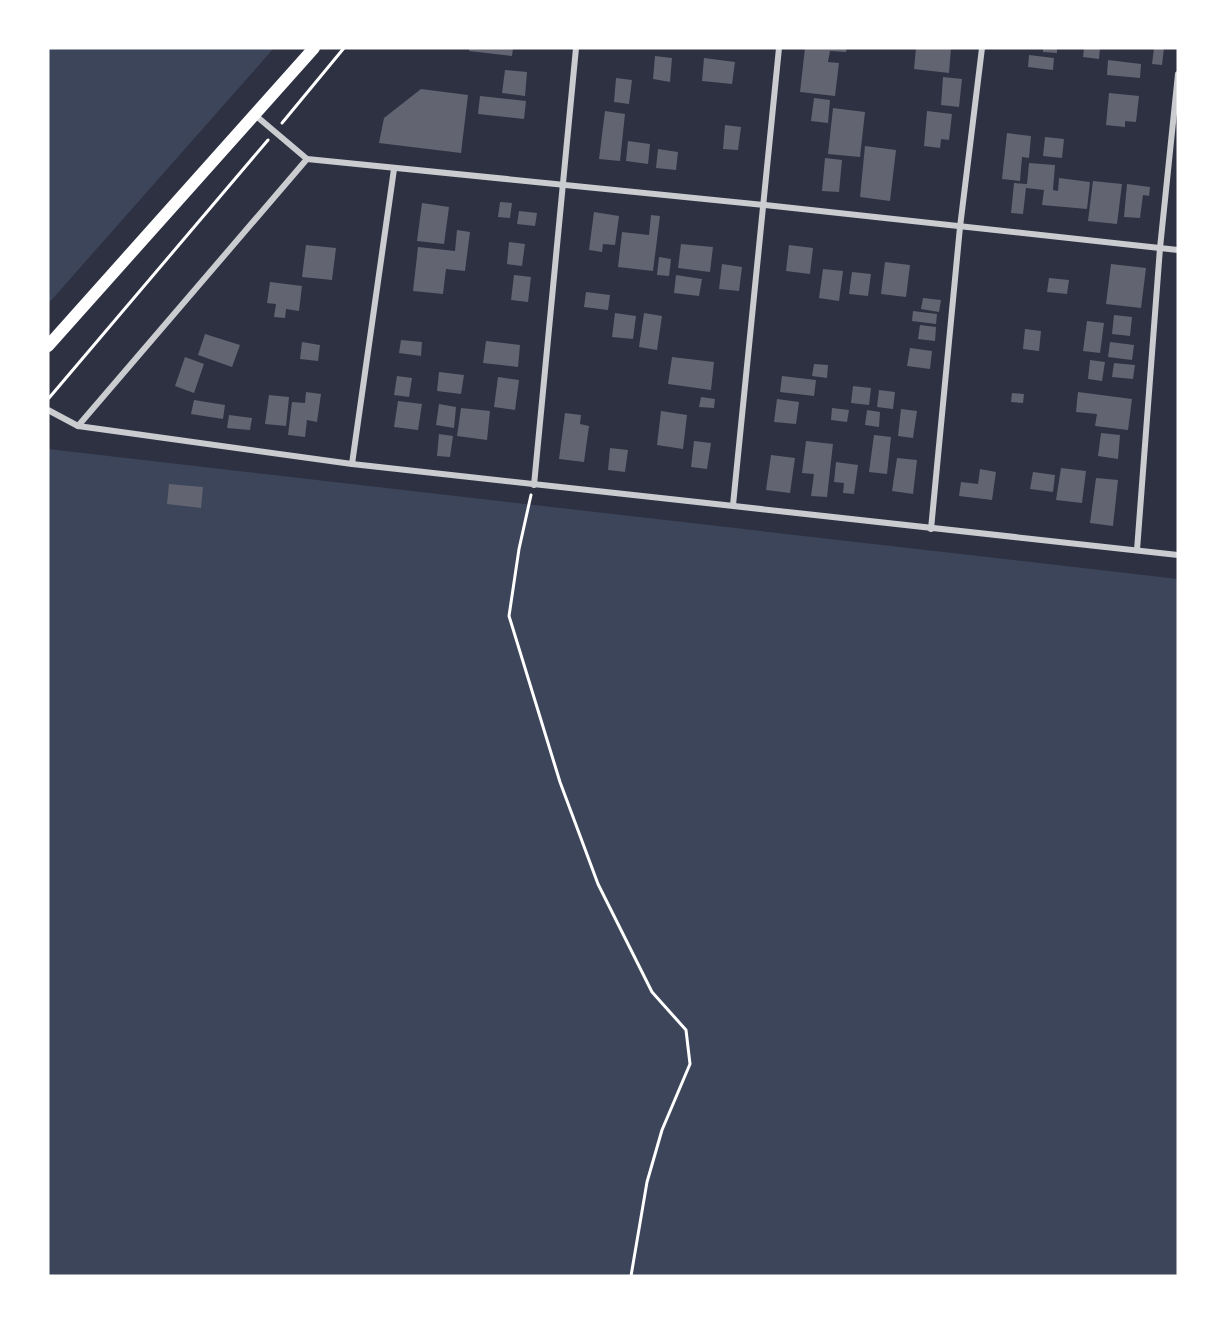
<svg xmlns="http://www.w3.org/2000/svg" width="1226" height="1324" font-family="Helvetica,sans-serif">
<rect width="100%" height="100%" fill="#2d3142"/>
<!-- green -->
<g fill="#3c4559">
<path d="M48 48H274L48 304Z"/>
<path d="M48 449 1178 579V1276H48Z"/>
</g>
<!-- building -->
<g fill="#626471">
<path d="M469 48H513L512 56 469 51Z"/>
<path d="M805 48H847L846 52 830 51 828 62 839 63 835 96 800 92Z"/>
<path d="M916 48H951L949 73 914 69Z"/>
<path d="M1043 48H1057V53L1043 52Z"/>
<path d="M1084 48H1100L1099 59 1083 57Z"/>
<path d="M1154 48H1164L1162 65 1152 64Z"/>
<path d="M1029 55 1054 58 1053 70 1028 67Z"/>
<path d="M655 56 672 58 670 82 653 79Z"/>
<path d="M704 58 735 62 732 84 702 81Z"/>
<path d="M1108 60 1141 64 1140 78 1107 75Z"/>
<path d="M505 70 527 72 525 96 502 93Z"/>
<path d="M943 77 962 79 959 107 941 105Z"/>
<path d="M616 78 632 80 629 104 614 102Z"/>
<path d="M421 89 468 95 461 153 379 143 384 118Z"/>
<path d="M1109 93 1139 96 1136 122 1125 121V127L1106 125Z"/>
<path d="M480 96 526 101 524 119 478 114Z"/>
<path d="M814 98 830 100 828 123 811 121Z"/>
<path d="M833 108 865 112 860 157 828 154Z"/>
<path d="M605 111 625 114 620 161 599 159Z"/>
<path d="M927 111 952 114 949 140 941 139 940 148 924 146Z"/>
<path d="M725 125 741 127 738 150 723 149Z"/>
<path d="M1007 133 1031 136 1029 158 1022 157 1020 181 1002 179Z"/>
<path d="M1045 137 1064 139 1062 158 1043 156Z"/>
<path d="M628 141 650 144 648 164 626 161Z"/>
<path d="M865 146 896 150 890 201 860 197Z"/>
<path d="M658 149 678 152 676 170 656 168Z"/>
<path d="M825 158 842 160 839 192 822 191Z"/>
<path d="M1029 163 1055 165 1053 190 1058 191 1059 178 1090 182 1087 209 1042 205 1044 190 1026 188 1023 214 1011 213 1014 183 1027 184Z"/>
<path d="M1093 181 1122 184 1117 224 1088 221Z"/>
<path d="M1127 184 1150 187 1149 196 1143 195 1140 218 1124 217Z"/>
<path d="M500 202 512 203 510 218 498 217Z"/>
<path d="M422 203 449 207 444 244 417 241Z"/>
<path d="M519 211 537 213 535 226 517 224Z"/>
<path d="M594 212 619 216 615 245 603 244 602 252 589 250Z"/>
<path d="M651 215 660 216 653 271 618 267 622 232 649 235Z"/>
<path d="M457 230 470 232 465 271 446 269 443 294 413 291 418 247 455 251Z"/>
<path d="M509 242 525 244 522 266 507 264Z"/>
<path d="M681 244 713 247 710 272 678 268Z"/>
<path d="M306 245 336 248 332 280 302 277Z"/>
<path d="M789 245 813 248 810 274 786 271Z"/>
<path d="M659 257 671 259 669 276 657 275Z"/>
<path d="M885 262 910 265 906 297 881 294Z"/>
<path d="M722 264 742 267 739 291 719 289Z"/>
<path d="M1111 264 1146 268 1141 308 1106 304Z"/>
<path d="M823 269 843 271 839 301 819 298Z"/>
<path d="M852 272 871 274 868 296 849 294Z"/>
<path d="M514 275 531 277 528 302 511 300Z"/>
<path d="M676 275 702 279 699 296 674 293Z"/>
<path d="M1049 278 1069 280 1067 294 1047 292Z"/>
<path d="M270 282 302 286 299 311 286 309 285 318 274 317 276 304 267 303Z"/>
<path d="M586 292 610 295 608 310 584 307Z"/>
<path d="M923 298 941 300 939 312 921 309Z"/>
<path d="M913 311 937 314 936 324 912 321Z"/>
<path d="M615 313 636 316 633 339 612 337Z"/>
<path d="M644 313 662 316 657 350 639 347Z"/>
<path d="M1114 315 1132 317 1130 336 1112 334Z"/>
<path d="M1087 321 1104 323 1100 353 1083 351Z"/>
<path d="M920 325 936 327 935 341 918 339Z"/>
<path d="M1025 329 1041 331 1039 351 1023 349Z"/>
<path d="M205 334 240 345 232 367 198 355Z"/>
<path d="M401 340 422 342 421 356 399 353Z"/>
<path d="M486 341 520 345 518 367 483 363Z"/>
<path d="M302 342 320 345 318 361 300 359Z"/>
<path d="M1110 342 1134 345 1132 360 1108 357Z"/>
<path d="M910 348 932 351 930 369 907 366Z"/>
<path d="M185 357 204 364 194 393 175 386Z"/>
<path d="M672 357 714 362 711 390 668 384Z"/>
<path d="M1090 360 1105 362 1102 381 1088 379Z"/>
<path d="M1114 363 1135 365 1133 379 1112 377Z"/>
<path d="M814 364 828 365 827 378 812 376Z"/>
<path d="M439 372 464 375 461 394 437 391Z"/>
<path d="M397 376 412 378 409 397 394 395Z"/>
<path d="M782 376 816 380 814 396 780 392Z"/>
<path d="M498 377 519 380 515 410 494 407Z"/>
<path d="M853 386 871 388 869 405 851 403Z"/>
<path d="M879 390 895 392 893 409 877 407Z"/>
<path d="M306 392 321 394 317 422 307 420 305 437 288 435 292 402 305 403Z"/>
<path d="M1078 392 1132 399 1128 430 1095 426 1097 414 1076 412Z"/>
<path d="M1012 393 1024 394 1023 403 1011 402Z"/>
<path d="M269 395 289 397 286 426 265 424Z"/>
<path d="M701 397 715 399 714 408 699 407Z"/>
<path d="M777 399 799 402 796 424 774 422Z"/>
<path d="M194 400 225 405 223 419 191 414Z"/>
<path d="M398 401 422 404 418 430 394 427Z"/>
<path d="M439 404 456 407 454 428 436 425Z"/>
<path d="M461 408 490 411 487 440 457 436Z"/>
<path d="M832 408 849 410 847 422 831 420Z"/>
<path d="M901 409 917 411 913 438 898 436Z"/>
<path d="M867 410 880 412 879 427 865 425Z"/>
<path d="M661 411 687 415 683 449 657 445Z"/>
<path d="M565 413 581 415 580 424 589 426 584 462 559 459Z"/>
<path d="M229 415 252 418 250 430 227 428Z"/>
<path d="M1101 433 1120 435 1118 459 1098 456Z"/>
<path d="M439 434 453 436 450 457 437 456Z"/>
<path d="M874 435 891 437 887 474 869 472Z"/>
<path d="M694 441 711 443 707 469 691 467Z"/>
<path d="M806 441 833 444 827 497 811 496 814 474 802 473Z"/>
<path d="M610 448 628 450 625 472 608 470Z"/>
<path d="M771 455 795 458 790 493 766 490Z"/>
<path d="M897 458 917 460 913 494 892 491Z"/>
<path d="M836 462 858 465 854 494 843 493 844 483 834 482Z"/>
<path d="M1061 468 1086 471 1082 503 1056 500Z"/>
<path d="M980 469 996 472 992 500 959 496 961 482 978 484Z"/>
<path d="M1033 472 1055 475 1053 492 1030 489Z"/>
<path d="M1096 478 1118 480 1113 526 1090 523Z"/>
<path d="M169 484 203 487 201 508 167 504Z"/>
</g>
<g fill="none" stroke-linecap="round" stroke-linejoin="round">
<!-- path -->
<g stroke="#fff" stroke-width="3">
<path d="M282 123 344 48"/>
<path d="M49 398 268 140"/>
<path d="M531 495 519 549 509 616 560 782 598 884 652 992 686 1030 690 1064 662 1130 647 1182 631 1276"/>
</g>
<!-- minor -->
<g stroke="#caccd0" stroke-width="6">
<path d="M255 115 307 159 765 205 1178 250"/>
<path d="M48 410 78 426 352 464 1178 555"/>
<path d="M78 426 307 159"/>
<path d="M352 464 394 169"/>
<path d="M534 485 576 48"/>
<path d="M733 505 779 48"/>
<path d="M931 529 960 227 982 48"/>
<path d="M1137 550 1160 248 1178 74"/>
</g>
<!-- secondary -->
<path stroke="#fff" stroke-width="12" d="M48 346 314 48"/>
</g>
<!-- border -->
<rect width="1226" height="1324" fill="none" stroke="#ffffff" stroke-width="99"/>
</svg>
